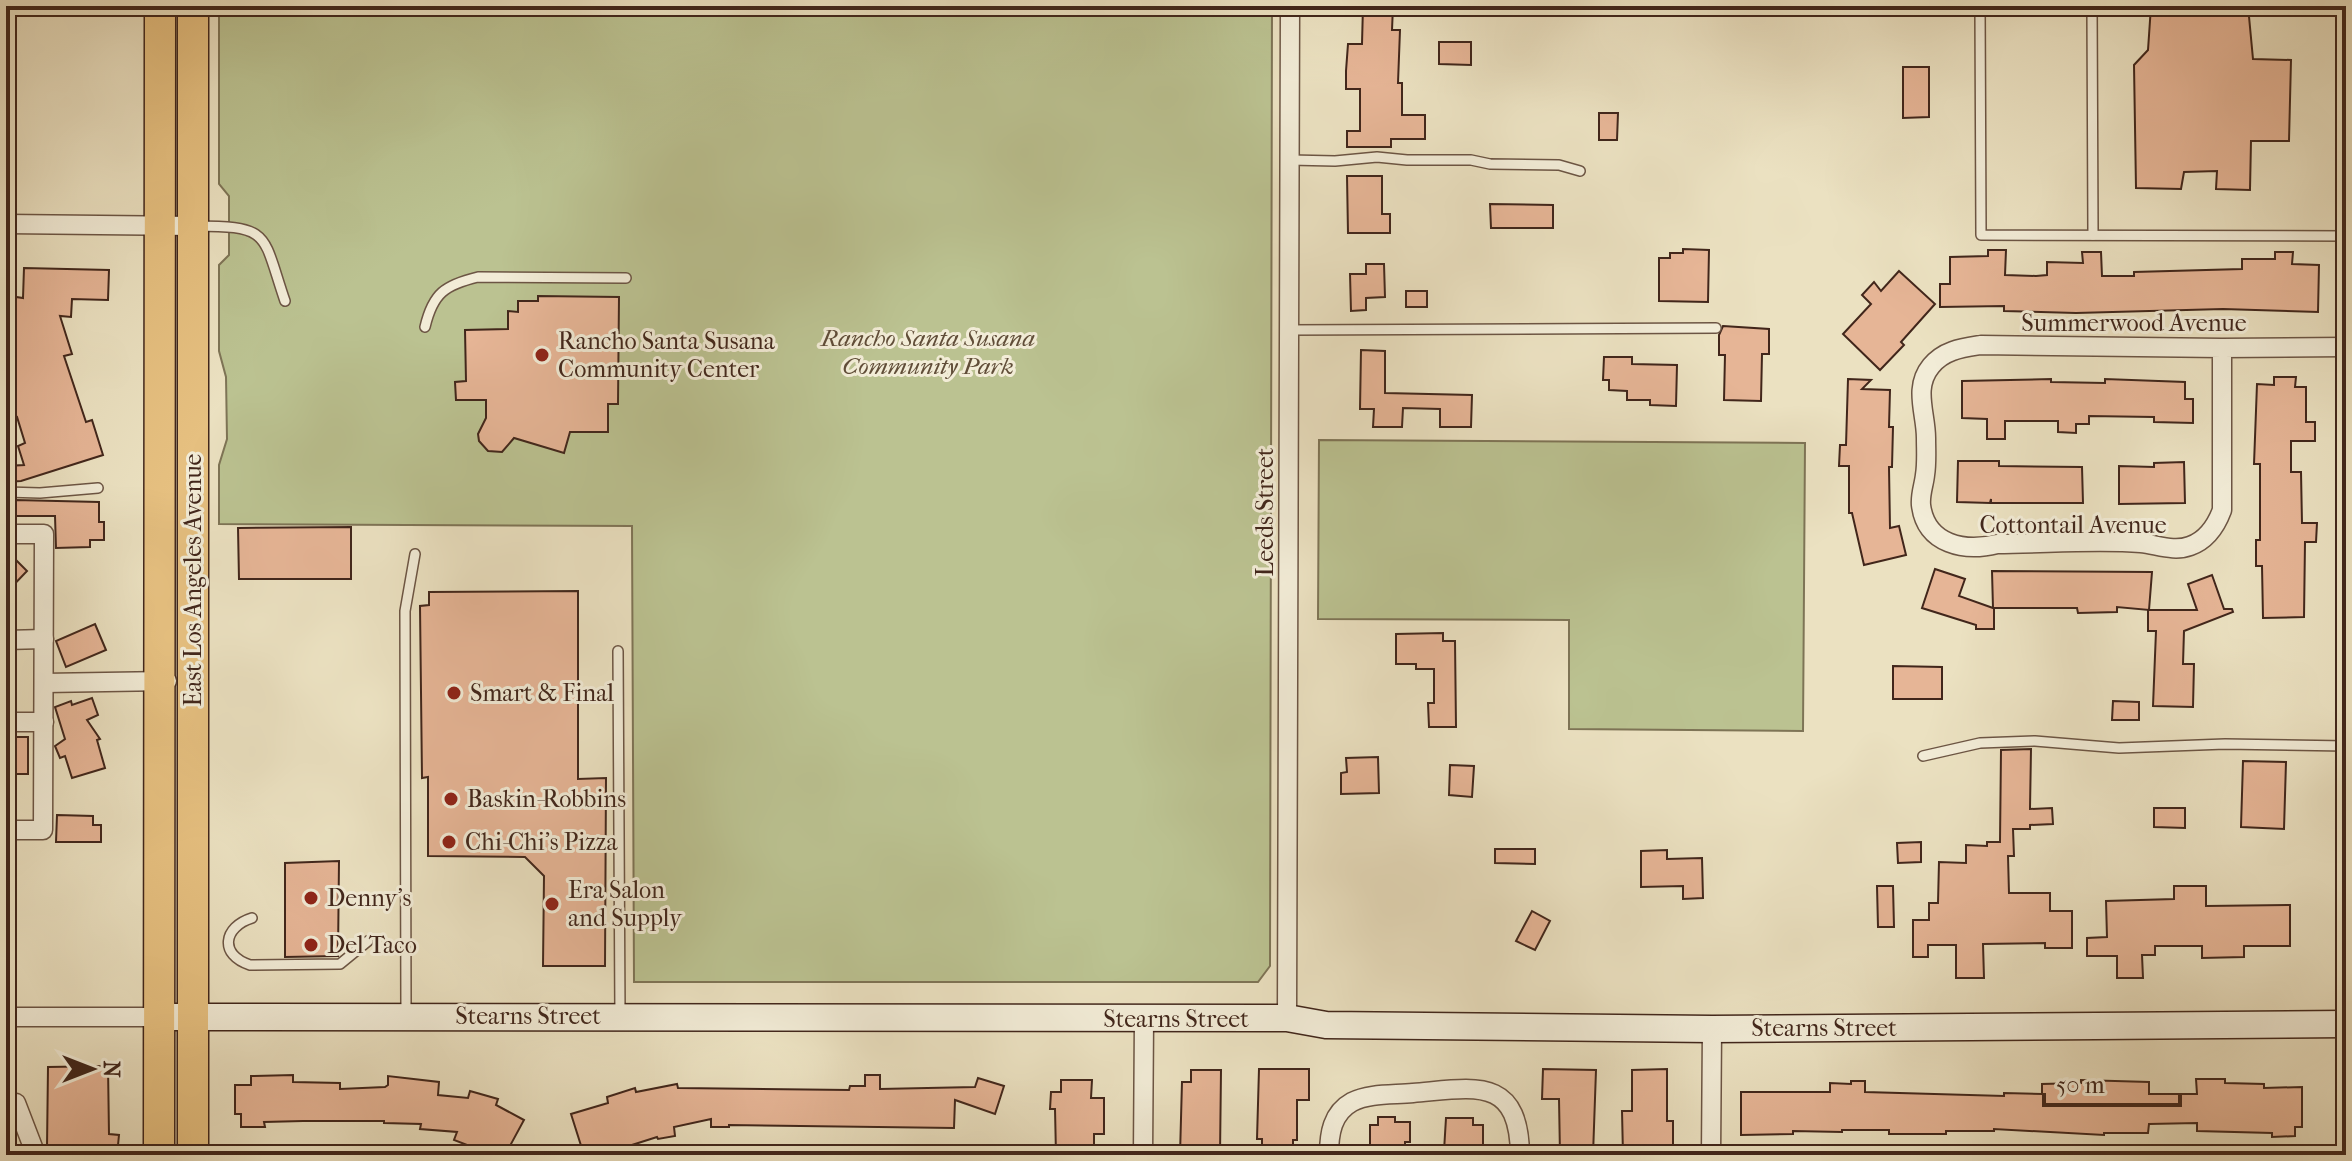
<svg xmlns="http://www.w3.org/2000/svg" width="2352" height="1161" font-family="'IM FELL French Canon',serif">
<rect width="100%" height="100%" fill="#ebe1c1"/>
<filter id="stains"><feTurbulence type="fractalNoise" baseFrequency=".0025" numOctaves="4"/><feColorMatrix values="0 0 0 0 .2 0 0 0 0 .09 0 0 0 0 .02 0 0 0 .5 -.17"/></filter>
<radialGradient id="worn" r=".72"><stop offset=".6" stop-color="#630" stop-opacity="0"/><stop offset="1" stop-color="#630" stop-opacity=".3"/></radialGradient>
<!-- green -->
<g fill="#bbc291" stroke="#7e7456" stroke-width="2">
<path d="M219 6H1272L1270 966 1258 982H634L632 526 219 524V465L227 439 226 377 219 351V265L229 255V196L219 184Z"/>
<path d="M1319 440 1805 443 1803 731 1569 729V620L1318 619Z"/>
</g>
<!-- building -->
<g fill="#e6b596" stroke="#41261b" stroke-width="2">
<path d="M1363 6H1393L1392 30H1400L1398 83H1402V115H1425V139H1391V147H1347V131H1360V89H1346V71L1348 44H1362Z"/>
<path d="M2151 6H2248L2253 59 2291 60 2289 141H2251L2250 190 2216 189 2217 171 2184 172 2181 189 2136 188 2134 65 2148 50Z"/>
<path d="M1439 42H1471V65L1439 64Z"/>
<path d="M1903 67H1929V117L1903 118Z"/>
<path d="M1599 113H1618L1617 140H1599Z"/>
<path d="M1347 176H1382V214H1390V233H1348Z"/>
<path d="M1490 204 1553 205V228H1491Z"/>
<path d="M1683 249 1709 250 1708 302 1659 301V258H1670V253H1683Z"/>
<path d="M1988 250H2006L2005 275 2036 276 2047 275V262L2083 263 2082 252H2101L2102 276H2134V272L2242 269V259H2275V252H2293L2292 264 2319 265 2318 312 2223 309 2076 313 2004 311V306L1940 307V284H1950V257L1988 256Z"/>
<path d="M1366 264H1384L1385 297 1366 298V310L1351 311 1350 274H1366Z"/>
<path d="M24 268 109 270 108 300 72 299 71 317 60 316 72 354 64 356 86 422 92 420 103 455 21 481 6 482V466L24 465 18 446 25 443 17 417 11 418 6 402V340L14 337 16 297 23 298Z"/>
<path d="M1899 271 1935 304 1901 342 1904 345 1880 370 1843 334 1871 304 1862 295 1874 282 1881 291Z"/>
<rect x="1406" y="291" width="21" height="16"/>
<path d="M538 296 619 297 618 404H608V432H570L564 453 514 438 502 452 488 451 479 441 478 434 486 418V400H456L455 382 466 381 465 330 508 329V311L518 312V301H538Z"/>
<path d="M1723 326 1769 329V354H1762L1761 401 1724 400 1725 355H1719V335Z"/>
<path d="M1361 350 1385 351V393L1472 395 1471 427H1440V409L1403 408 1402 427H1373L1374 409H1360Z"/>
<path d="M1604 357H1632V364L1677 365 1676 406 1650 405V400H1627V391L1609 390V380H1603Z"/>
<path d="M2274 377H2296L2295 387H2306V422H2315V441H2291V472H2301L2302 523H2317L2316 542H2305L2304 617 2263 618 2262 566H2256V540H2260V464H2254L2257 384 2274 385Z"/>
<path d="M1848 379 1871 380 1862 389 1890 390 1889 427H1893L1892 467H1889L1890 528 1899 526 1906 555 1864 565 1852 513H1849V466H1839L1840 445H1846Z"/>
<path d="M2051 379V382L2105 383V379L2185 382V399H2193V423L2154 422V417L2089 416V424H2076V433L2058 432V421H2005V439H1987V419L1962 418V381Z"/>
<path d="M1958 461H1999V466L2082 467 2083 503H1991V499L1990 503 1957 502Z"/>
<path d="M2184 462 2185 503 2119 504V466L2154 467V463Z"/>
<path d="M15 500 99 502V522H104V540H90V547L56 548 55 516H16Z"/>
<path d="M351 527V579H239L238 528Z"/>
<path d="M15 559 27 571 6 593V568Z"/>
<path d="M1935 569 1965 579 1959 596 1993 608 1992 571 2152 572 2149 610 2117 607V612L2078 613 2077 608H1994V629H1976V625L1922 608Z"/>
<path d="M2212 575 2224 609H2232L2233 612 2184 631 2183 664H2194L2193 707 2153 706 2156 631H2148V610H2197L2188 584Z"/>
<path d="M578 591V779L606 778 605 966H543L544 876 525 857 428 856V777L422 778 420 606 429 605V592Z"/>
<path d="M95 624 106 650 66 667 56 641Z"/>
<path d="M1443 633V641H1455L1456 727H1429L1428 703H1434V669H1416V664H1396V634Z"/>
<path d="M1893 666 1942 667V699H1893Z"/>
<path d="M92 698 98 715 87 720 100 739 97 740 105 768 72 778 65 756 60 758 55 746 65 739 55 707 71 701 72 705Z"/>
<path d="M2113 701 2139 702V720H2112Z"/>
<rect x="6" y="737" width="22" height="37"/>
<path d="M2031 749 2030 809 2052 808 2053 824 2030 825V829H2013L2014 856H2008L2009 893H2050V911H2072V948H2045V943L1983 944 1984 978H1956V945H1928V957H1913V920H1929V903H1938L1939 862 1966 863V845L1987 846V842H2000L2001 750Z"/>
<path d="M1378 757 1379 793 1341 794V773L1347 772 1346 758Z"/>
<path d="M2243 761 2286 762 2284 829 2241 827Z"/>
<path d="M1450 765 1474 766 1472 797 1449 795Z"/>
<path d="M2154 808H2185V828L2154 827Z"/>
<path d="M57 815 93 816V825H101V842H56Z"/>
<path d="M1921 842V862L1898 863 1897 843Z"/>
<path d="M1495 849H1535V864L1495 863Z"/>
<path d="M1667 850V859L1702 858 1703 898 1683 899V886L1641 887V851Z"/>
<path d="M339 861 338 956 285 957V863Z"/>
<path d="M1877 886H1893L1894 927H1878Z"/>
<path d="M2174 886H2206V906L2290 905V946H2244V957L2202 958V946H2155V955H2142L2143 978H2117V956H2087V938L2107 937 2106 901 2174 899Z"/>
<path d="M1532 911 1550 921 1535 950 1516 941Z"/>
<path d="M108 1066 109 1134 119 1135 117 1155H64V1147H47L48 1067Z"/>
<path d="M1259 1069H1309V1100H1297V1140H1293V1155H1262V1139H1257Z"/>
<path d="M1543 1069 1596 1070 1593 1155H1560L1559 1099H1542Z"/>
<path d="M1667 1069V1121H1673V1155H1623L1622 1111H1632V1070Z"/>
<path d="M1191 1070H1221L1220 1155H1180L1182 1082H1191Z"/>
<path d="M293 1075V1082L340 1083V1089L385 1087 388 1085V1076L439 1082 438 1095 468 1098 470 1091 498 1099 496 1105 524 1120 505 1155H493L454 1140 457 1132 420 1129 421 1124 384 1123V1121H303L264 1122 265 1127H241V1114H235V1085H251V1076Z"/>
<path d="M865 1075H880V1089L975 1087 978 1078 1004 1086 995 1114 955 1100 954 1128 729 1125V1127H711V1119L674 1127 675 1136 658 1139 657 1137 610 1152 611 1155H584L571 1114 608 1103 607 1097 635 1088 636 1092 677 1084 678 1088 849 1090 850 1086H865Z"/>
<path d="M2196 1079H2225V1083L2264 1084V1088L2302 1087V1127H2295V1136L2272 1137V1133L2197 1131V1123L2149 1124 2148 1133H2104V1135L1994 1129V1131H1946V1134H1889V1130H1842V1132L1793 1131V1134L1741 1135V1092H1830V1083L1851 1084V1081H1865V1092L2004 1096V1093L2042 1094V1084L2081 1083V1080L2149 1082V1094H2197Z"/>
<path d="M1061 1080H1092L1091 1098H1104V1134H1094V1155H1056L1055 1109H1050L1051 1092H1061Z"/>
<path d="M1378 1117H1395V1122H1410V1142H1405V1151H1370V1125H1378Z"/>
<path d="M1446 1118H1473V1125H1483V1150L1444 1151Z"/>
</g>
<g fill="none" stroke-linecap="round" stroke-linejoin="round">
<!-- service casing -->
<g stroke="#6c5544" stroke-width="12">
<g id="service">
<path d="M1980 6 1981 235 2346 236"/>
<path d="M2092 6 2093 235"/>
<path d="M1290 160 1335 161 1377 157 1407 160H1471L1490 164 1559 165 1580 171"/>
<path d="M196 226C272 226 262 234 285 301"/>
<path d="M425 327C433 293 445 285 478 277L626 278"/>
<path d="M1290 330 1716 328"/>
<path d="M6 492 40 493 98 488"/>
<path d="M618 651 620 1016"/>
<path d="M1923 756 1980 743 2035 741 2119 748 2225 744 2346 746"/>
<path d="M252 918C223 927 219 955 250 965L340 964 368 941"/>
<path d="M406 1014 405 611 415 554"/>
</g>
</g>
<!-- minor casing -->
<g stroke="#6c5544" stroke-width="21">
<g id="minor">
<path d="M6 224 193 226"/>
<path d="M2222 348V510C2216 526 2207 540 2190 546 2174 552 2158 545 2141 543 2094 539 2044 544 1997 544 1965 552 1926 545 1921 505 1920 494 1924 485 1925 475 1927 463 1926 450 1926 438 1926 413 1913 388 1931 366 1944 350 1962 348 1981 345L2222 348 2346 347"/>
<path d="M6 534H44L43 830H6"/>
<path d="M6 640 44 639"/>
<path d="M44 683 167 681"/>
<path d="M6 722H44"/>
<path d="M6 1017H160"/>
<path d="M1287 1018 1290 6"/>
<path d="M16 1103 36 1155"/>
<path d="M1143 1155 1144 1019"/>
<path d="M1329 1155C1329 1134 1332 1113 1352 1102 1369 1093 1394 1095 1413 1093 1474 1088 1519 1075 1520 1155"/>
<path d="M1711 1155 1712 1029"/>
</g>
</g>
<!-- secondary casing -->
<g stroke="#41261b" stroke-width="29">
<path id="secondary" d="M160 1017 1287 1018 1326 1025 1712 1029 2346 1024"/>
</g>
<!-- primary casing -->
<g stroke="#41261b" stroke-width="33">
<g id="primary">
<path d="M193 6V1155"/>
<path d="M159 1155 160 6"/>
</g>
</g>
<!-- service -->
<use href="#service" stroke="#f2ecd7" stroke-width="9"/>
<!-- minor -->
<use href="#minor" stroke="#f2ecd7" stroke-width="18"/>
<!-- secondary -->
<use href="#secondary" stroke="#f2ecd7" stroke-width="26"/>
<!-- primary -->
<use href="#primary" stroke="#e6c080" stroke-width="30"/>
</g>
<!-- markers -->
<g fill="#8f2418" stroke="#f2ecd7" stroke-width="3">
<circle cx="542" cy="355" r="8"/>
<circle cx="454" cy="693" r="8"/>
<circle cx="451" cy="799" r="8"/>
<circle cx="449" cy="842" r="8"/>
<circle cx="311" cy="898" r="8"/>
<circle cx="552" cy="904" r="8"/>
<circle cx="311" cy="945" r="8"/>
</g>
<g text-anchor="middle" stroke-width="6" stroke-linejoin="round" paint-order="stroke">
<!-- street labels -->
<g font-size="24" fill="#41261b" stroke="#f2ecd7">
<text x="2134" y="331">Summerwood Avenue</text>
<text transform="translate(1265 512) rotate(-90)" y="8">Leeds Street</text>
<text x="2073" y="533">Cottontail Avenue</text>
<text transform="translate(193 580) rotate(-90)" y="8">East Los Angeles Avenue</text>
<text x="528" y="1024">Stearns Street</text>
<text x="1176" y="1027">Stearns Street</text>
<text x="1824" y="1036">Stearns Street</text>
</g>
<!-- park labels -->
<g font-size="24" font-style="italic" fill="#604d38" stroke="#f2ecd7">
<text x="928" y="346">Rancho Santa Susana<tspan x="928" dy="28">Community Park</tspan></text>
</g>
<!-- poi labels -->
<g font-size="24" fill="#41261b" stroke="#f2ecd7" text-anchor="start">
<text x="558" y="349">Rancho Santa Susana<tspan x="558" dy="28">Community Center</tspan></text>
<text x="470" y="701">Smart &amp; Final</text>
<text x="467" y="807">Baskin-Robbins</text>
<text x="465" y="850">Chi-Chi's Pizza</text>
<text x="568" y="898">Era Salon<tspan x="568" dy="28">and Supply</tspan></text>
<text x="327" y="906">Denny's</text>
<text x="327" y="953">Del Taco</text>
</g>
</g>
<!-- margin -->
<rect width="2352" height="1161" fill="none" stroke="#ebe1c1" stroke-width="32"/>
<rect x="8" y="8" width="2336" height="1145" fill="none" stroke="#41261b" stroke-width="4"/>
<rect x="16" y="16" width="2320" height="1129" fill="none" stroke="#41261b" stroke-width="2"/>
<!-- north arrow -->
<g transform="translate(92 1069) rotate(90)" stroke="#f2ecd7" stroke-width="6" paint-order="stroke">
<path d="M0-6L14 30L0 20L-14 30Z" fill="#41261b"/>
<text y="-12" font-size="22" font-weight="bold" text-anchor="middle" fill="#41261b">N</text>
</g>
<!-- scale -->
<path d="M2044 1093v12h136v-12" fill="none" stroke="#41261b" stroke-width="4"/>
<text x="2056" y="1093" font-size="24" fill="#41261b" stroke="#f2ecd7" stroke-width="6" paint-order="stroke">50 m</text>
<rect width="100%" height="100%" filter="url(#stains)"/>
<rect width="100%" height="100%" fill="url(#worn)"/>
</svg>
